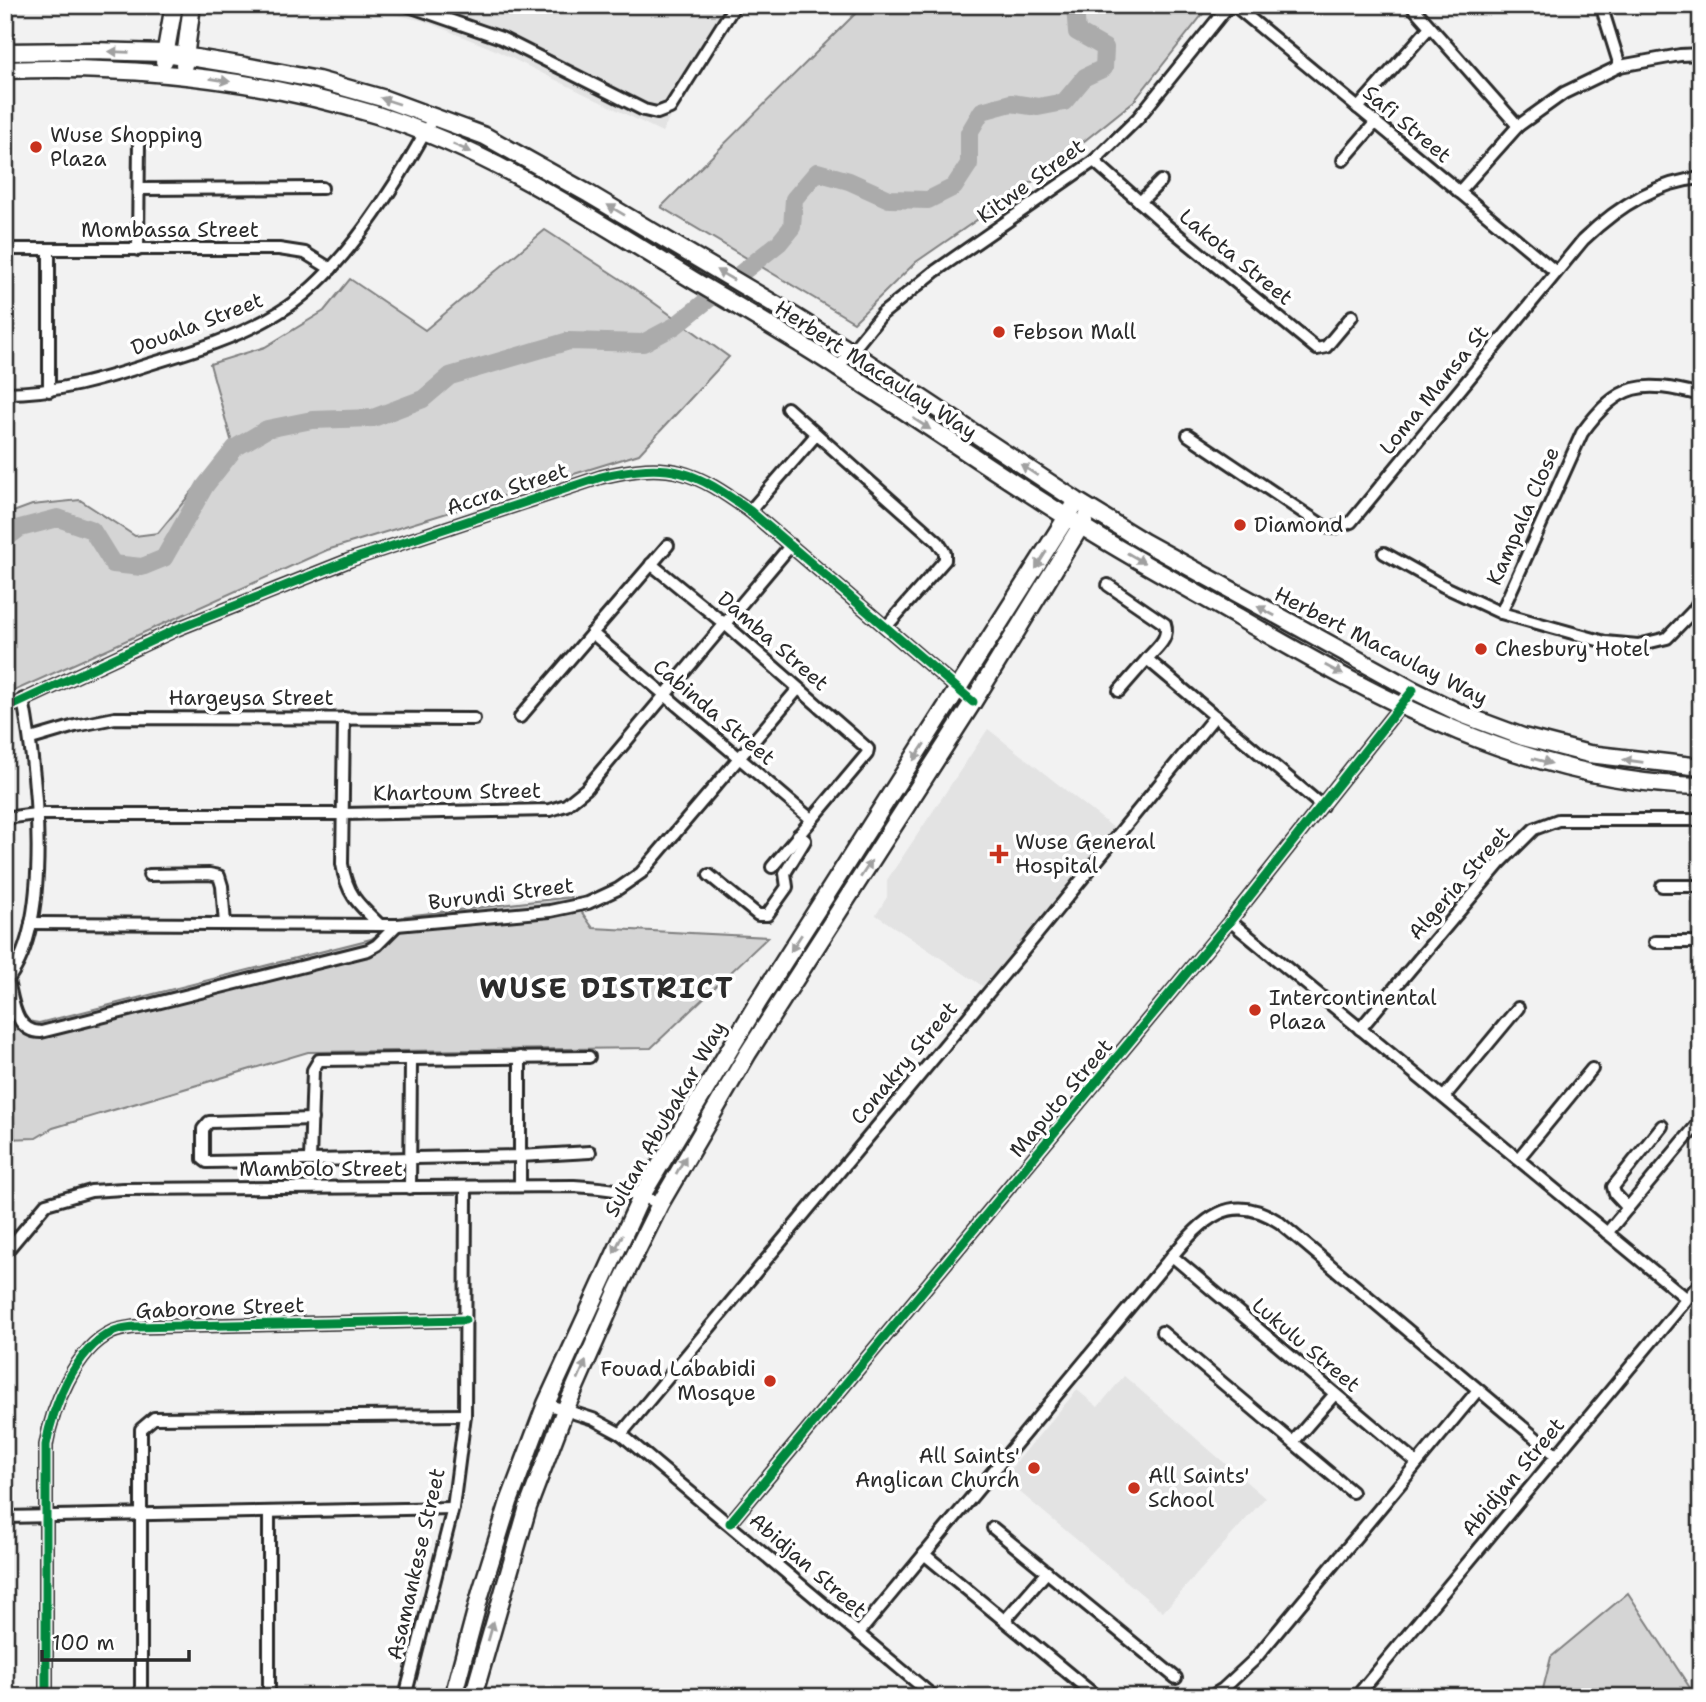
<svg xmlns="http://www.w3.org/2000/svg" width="1706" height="1702" font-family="'Shantell Sans',sans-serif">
<rect width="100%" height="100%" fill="#f2f2f2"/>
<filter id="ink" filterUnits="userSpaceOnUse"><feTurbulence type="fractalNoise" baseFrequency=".0143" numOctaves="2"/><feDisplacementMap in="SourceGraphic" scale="14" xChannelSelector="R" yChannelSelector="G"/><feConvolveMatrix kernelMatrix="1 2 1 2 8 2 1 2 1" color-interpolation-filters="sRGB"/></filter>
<g filter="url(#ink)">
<!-- built -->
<g fill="#e3e3e3">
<path d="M354 5H731L662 132 493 49 424 21Z"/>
<path d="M988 729 1115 829 984 987 876 915 887 897V880Z"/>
<path d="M1124 1376 1265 1498 1163 1612 1003 1478 1077 1390 1098 1407Z"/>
</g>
<!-- green -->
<g fill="#d5d5d5" stroke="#808080" stroke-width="2">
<path d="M864 5H1210L1134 101 1042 175 916 262 854 322 661 207Z"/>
<path d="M545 230 625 282 729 357 639 454 327 550 5 695V515L32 505 80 500 135 536 158 533 232 443 210 364 265 347 324 311 350 279 425 330Z"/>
<path d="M571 897 593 928 768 937 651 1048 308 1052 53 1128 36 1138 5 1139V1017L39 1023 371 939 405 916Z"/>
<path d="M1628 1593 1696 1697H1541L1551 1657Z"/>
</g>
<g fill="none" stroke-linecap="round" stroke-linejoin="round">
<!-- river -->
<path stroke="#ababab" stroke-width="18" d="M5 539 20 528 58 518 92 530 113 564 142 567 164 558 205 486 235 448 267 429 312 420 373 418 423 399 450 376 569 341 643 343 675 326 779 243 792 227 794 199 817 172 849 181 889 199 928 200 954 187 969 164V133L982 111 1011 103 1038 107 1064 102 1085 77 1104 68 1105 48 1077 32 1075 5"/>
<!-- street casing -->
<g stroke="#2b2b2b" stroke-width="16">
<g id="street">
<path d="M406 5 501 38 644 110 657 113 670 108 735 5"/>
<path d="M1234 5 1556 272"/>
<path d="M1411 5 1518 126"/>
<path d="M1601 5 1620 66"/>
<path d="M1358 108 1429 28"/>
<path d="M1343 160 1376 122"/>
<path d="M1094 161 1166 225 1317 349 1326 347 1352 316"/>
<path d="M139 189 322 188"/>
<path d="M1459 192 1518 126 1564 93 1620 66 1680 55 1701 54"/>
<path d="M1140 202 1161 181"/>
<path d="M5 249H279L305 253 331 269"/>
<path d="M49 250V391"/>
<path d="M138 250 139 139"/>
<path d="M838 368 882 314 934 272 1094 161 1138 118 1229 5"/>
<path d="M5 393C57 393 101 380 150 364 193 351 239 337 278 313 342 275 399 181 434 116"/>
<path d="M787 408 938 542 945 553V560L886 627"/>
<path d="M1188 435 1325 527 1334 528 1351 522 1583 240C1615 209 1654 182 1701 178"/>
<path d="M750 511 816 435"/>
<path d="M1384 553 1443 586 1501 613 1605 642 1638 645 1667 638 1693 611 1701 598"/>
<path d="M651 564 726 625 868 749 867 754 772 867"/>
<path d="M1108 585 1165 624C1170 639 1156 648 1147 659"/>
<path d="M1501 613 1582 433C1620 381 1642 380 1701 395"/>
<path d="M592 633 811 819"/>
<path d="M1119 691 1147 659 1322 806"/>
<path d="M5 709 177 629 350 560 601 477C671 460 694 471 750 511L973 702"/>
<path d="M520 717 668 545"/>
<path d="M344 718 342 864C347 895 358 904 380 925H397L550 911 588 903 618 889 641 873 798 689"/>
<path d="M31 739 75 726 115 718 474 719"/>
<path d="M5 818 36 814H343L550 810 566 805 586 789 791 545"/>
<path d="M149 875 209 874 219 876 222 886 225 924"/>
<path d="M709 875 758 915H767L787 887 785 873 804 842 805 840 798 835"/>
<path d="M1662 886H1701"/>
<path d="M1230 921 1686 1298"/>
<path d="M31 923 380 925"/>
<path d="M1655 942H1701"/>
<path d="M8 981C13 1001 15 1032 41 1032L368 950 377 945 397 925"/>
<path d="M5 983C55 926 36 770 23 699"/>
<path d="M1360 1029 1499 864 1534 829 1558 820H1701"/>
<path d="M520 1057V1186"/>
<path d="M1444 1097 1518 1008"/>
<path d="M312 1119 209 1122 203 1129V1159L207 1162 520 1156 590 1152"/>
<path d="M1518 1159 1592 1069"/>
<path d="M310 1160 313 1070 319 1060 589 1057"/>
<path d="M410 1188 411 1060"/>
<path d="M1628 1208 1615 1194 1613 1187 1662 1126"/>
<path d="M1607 1233 1701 1120"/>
<path d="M5 1253 46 1204 91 1191 123 1189 574 1186C604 1188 632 1190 660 1204"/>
<path d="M1172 1256 1417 1463"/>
<path d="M1162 1332 1352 1492"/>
<path d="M546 1404 593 1419 621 1434 934 1697"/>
<path d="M621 1434 1029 944 1215 716"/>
<path d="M1294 1441 1334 1395"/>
<path d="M269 1512V1697"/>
<path d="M5 1517 453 1508"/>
<path d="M730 1523 1230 921 1413 690"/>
<path d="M993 1528 1176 1678"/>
<path d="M924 1554 1097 1697"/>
<path d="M1005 1620 1047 1572"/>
<path d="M858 1634 1172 1256C1203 1220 1230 1190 1279 1222L1556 1455"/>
<path d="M46 1697V1445C52 1409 75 1349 112 1332 118 1329 127 1328 134 1327L465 1320"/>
<path d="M141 1697V1429L154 1418 465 1415"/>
<path d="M405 1697 453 1508 465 1415 466 1187"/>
<path d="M1210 1697 1223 1689 1254 1660 1478 1390"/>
<path d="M1356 1697 1701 1282"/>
</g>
</g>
<!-- secondary casing -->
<g stroke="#2b2b2b" stroke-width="21">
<g id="secondary">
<path d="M5 52 91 51 165 53 245 66 318 80 382 98 485 136 589 194 776 305 850 351 1077 501 1144 542 1413 690 1464 715 1523 737 1589 754 1701 767"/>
<path d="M164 61 174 5"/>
<path d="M184 65 192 5"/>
<path d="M5 70C131 65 256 78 377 115 492 152 591 218 693 280 742 309 791 337 838 368 918 418 995 473 1075 522 1128 556 1183 585 1238 617 1381 700 1531 783 1701 786"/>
<path d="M453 1697 481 1592 509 1502 546 1404 642 1195 757 1004 1072 509"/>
<path d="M473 1697 528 1507 565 1410 619 1287 660 1204 748 1053 973 702 1085 519"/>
</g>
</g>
<!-- street -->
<use href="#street" stroke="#fff" stroke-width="10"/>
<!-- secondary -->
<use href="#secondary" stroke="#fff" stroke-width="16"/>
<!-- cycleway casing -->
<g stroke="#fff" stroke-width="13">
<g id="cycleway">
<path d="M5 709 177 629 350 560 601 477C671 460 694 471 750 511L973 702"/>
<path d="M730 1523 1230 921 1413 690"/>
<path d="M46 1697V1445C52 1409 75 1349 112 1332 118 1329 127 1328 134 1327L465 1320"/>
</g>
</g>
<!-- cycleway -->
<use href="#cycleway" stroke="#00873e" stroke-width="9"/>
</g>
<!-- one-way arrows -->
<defs><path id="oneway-solid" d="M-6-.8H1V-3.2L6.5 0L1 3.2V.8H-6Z" transform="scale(1.75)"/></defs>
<g fill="#a0a0a0">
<use href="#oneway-solid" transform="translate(119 52) rotate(-178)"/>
<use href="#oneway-solid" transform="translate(220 80) rotate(9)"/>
<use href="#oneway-solid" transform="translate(390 101) rotate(-162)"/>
<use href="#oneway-solid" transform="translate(462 148) rotate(23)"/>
<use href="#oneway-solid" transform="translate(616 210) rotate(-149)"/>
<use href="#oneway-solid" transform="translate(725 275) rotate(-150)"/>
<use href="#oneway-solid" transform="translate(922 424) rotate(33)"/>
<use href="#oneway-solid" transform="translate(1029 470) rotate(-146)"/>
<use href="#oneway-solid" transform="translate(1136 558) rotate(30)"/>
<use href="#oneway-solid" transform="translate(1041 560) rotate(122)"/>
<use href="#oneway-solid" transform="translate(1266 611) rotate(-151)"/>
<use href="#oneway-solid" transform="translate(1334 670) rotate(28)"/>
<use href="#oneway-solid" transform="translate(919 752) rotate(123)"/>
<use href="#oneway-solid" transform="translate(1542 761) rotate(15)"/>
<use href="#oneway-solid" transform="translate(1633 761) rotate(-172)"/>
<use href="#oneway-solid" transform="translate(866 869) rotate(-57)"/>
<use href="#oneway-solid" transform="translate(796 943) rotate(123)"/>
<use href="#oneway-solid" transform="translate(681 1165) rotate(-61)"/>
<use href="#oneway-solid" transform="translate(618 1244) rotate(116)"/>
<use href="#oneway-solid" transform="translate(582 1370) rotate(-66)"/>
<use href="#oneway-solid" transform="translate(491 1631) rotate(-74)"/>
</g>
</g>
<!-- markers -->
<g fill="#c8321e" stroke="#fff" stroke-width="2.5">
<circle cx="36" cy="147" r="7"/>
<circle cx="999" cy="332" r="7"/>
<circle cx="1240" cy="525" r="7"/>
<circle cx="1481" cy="649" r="7"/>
<path d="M995.5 843.5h7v7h7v7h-7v7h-7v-7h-7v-7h7z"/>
<circle cx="1255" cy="1010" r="7"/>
<circle cx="770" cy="1381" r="7"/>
<circle cx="1034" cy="1468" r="7"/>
<circle cx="1134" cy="1488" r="7"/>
</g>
<g text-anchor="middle" stroke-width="7" stroke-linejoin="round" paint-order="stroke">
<!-- street labels -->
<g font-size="21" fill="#2b2b2b" stroke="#fff">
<text transform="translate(1407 124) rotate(40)" y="7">Safi Street</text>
<text transform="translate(1031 181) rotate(-36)" y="7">Kitwe Street</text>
<text x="170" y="237">Mombassa Street</text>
<text transform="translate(1236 257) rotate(39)" y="7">Lakota Street</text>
<text transform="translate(197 324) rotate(-21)" y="7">Douala Street</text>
<text transform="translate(876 370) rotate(33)" y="7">Herbert Macaulay Way</text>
<text transform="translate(1434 390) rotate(-51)" y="7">Loma Mansa St</text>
<text transform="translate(507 489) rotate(-18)" y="7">Accra Street</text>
<text transform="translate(1523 516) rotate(-66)" y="7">Kampala Close</text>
<text transform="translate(773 641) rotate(41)" y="7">Damba Street</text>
<text transform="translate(1381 646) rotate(27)" y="7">Herbert Macaulay Way</text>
<text x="251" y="705">Hargeysa Street</text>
<text transform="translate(714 712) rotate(40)" y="7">Cabinda Street</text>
<text transform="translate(457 792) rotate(-1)" y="7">Khartoum Street</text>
<text transform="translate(1459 883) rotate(-49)" y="7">Algeria Street</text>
<text transform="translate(501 894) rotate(-7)" y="7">Burundi Street</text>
<text transform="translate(904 1063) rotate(-50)" y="7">Conakry Street</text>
<text transform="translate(1061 1098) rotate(-50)" y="7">Maputo Street</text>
<text transform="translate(665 1119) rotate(-60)" y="7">Sultan Abubakar Way</text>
<text x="321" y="1176">Mambolo Street</text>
<text transform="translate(220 1308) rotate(-2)" y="7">Gaborone Street</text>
<text transform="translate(1306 1345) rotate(40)" y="7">Lukulu Street</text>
<text transform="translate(1513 1477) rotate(-50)" y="7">Abidjan Street</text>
<text transform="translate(416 1564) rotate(-77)" y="7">Asamankese Street</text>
<text transform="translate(808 1565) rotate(41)" y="7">Abidjan Street</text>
</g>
<!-- poi labels -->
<g font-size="21" fill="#2b2b2b" stroke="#fff" text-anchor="start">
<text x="50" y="142">Wuse Shopping<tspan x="50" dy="24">Plaza</tspan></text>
<text x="1013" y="339">Febson Mall</text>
<text x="1254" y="532">Diamond</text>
<text x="1495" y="656">Chesbury Hotel</text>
<text x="1015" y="849">Wuse General<tspan x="1015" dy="24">Hospital</tspan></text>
<text x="1269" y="1005">Intercontinental<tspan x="1269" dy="24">Plaza</tspan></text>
<text x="756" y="1376" text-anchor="end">Fouad Lababidi<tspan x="756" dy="24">Mosque</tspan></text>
<text x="1020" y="1463" text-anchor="end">All Saints'<tspan x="1020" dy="24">Anglican Church</tspan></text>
<text x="1148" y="1483">All Saints'<tspan x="1148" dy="24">School</tspan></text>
</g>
<!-- district labels -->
<g font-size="28" font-weight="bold" letter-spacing="2" fill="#2b2b2b" stroke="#fff">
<text x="607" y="998">WUSE DISTRICT</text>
</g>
</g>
<!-- margin -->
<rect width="1706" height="1702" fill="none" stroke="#fff" stroke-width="28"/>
<rect x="14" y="14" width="1678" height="1674" fill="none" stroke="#2b2b2b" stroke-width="2.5" filter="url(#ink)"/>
<!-- scale -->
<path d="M42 1650v10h147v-10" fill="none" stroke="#2b2b2b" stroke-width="3.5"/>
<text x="52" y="1650" font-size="21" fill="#2b2b2b" stroke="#ffffff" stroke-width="5" paint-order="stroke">100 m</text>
</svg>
